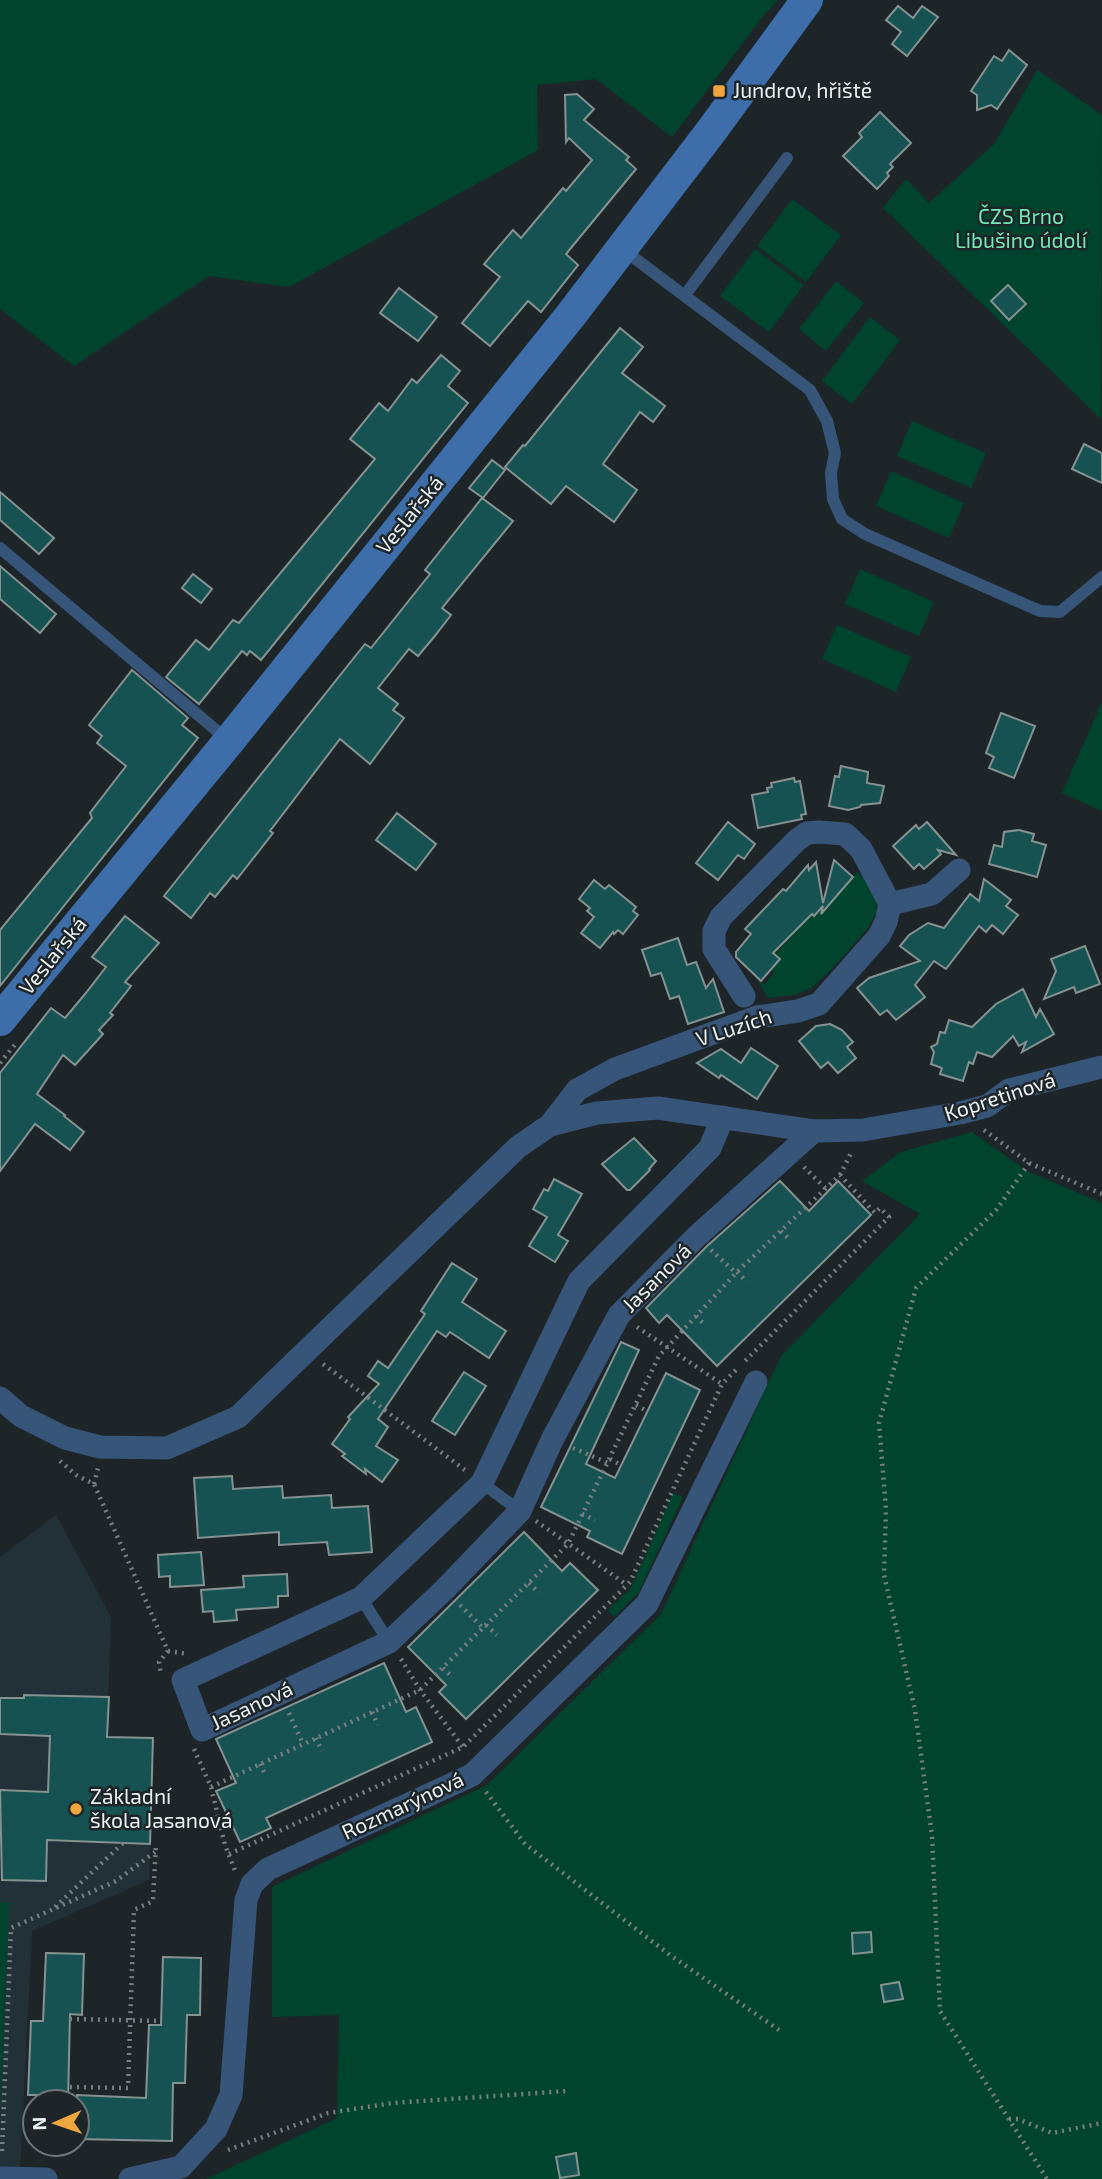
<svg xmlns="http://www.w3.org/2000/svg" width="1102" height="2179" font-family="'Exo 2',sans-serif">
<rect width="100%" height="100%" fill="#1d2529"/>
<!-- built -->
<path fill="#223137" d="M56 1515 111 1617 107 1737 153 1738 149 1880 32 1931 20 2171H0V1557Z"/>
<!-- green -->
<g fill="#01442e">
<path d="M0 0H778L763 16 672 137 596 79 537 85 538 150 289 287 209 276 74 366 0 309Z"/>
<path d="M1037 70 1102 115 1101 419 883 208 906 179 929 203 994 144Z"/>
<path d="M792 199 841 235 806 282 757 246Z"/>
<path d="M755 249 804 285 769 332 720 296Z"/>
<path d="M836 281 864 303 826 351 799 329Z"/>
<path d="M870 317 900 340 852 404 822 381Z"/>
<path d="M912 421 986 453 971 488 897 456Z"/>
<path d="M891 471 964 503 949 538 876 506Z"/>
<path d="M860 569 934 602 919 636 845 604Z"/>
<path d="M837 625 911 657 896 692 822 659Z"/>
<path d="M1102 702V811L1062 793Z"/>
<path d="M857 872 875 891 877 911 868 928 832 969 811 988 794 995 768 998 758 981 765 984 774 973 771 969 780 959 775 955 811 913 815 916Z"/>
<path d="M972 1132 1027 1171 1102 1203V2179H206L337 2118 339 2015 272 2017V1887L487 1785 661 1614 781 1356 920 1214 862 1181 901 1152Z"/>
<path d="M673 1493 683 1497 639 1592 614 1617 608 1610 631 1588Z"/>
<path d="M0 1902H9L0 2115Z"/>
</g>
<!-- building -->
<g fill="#165251" stroke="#869291" stroke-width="2">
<path d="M898 6 913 18 922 6 938 17 907 56 892 44 901 32 886 20Z"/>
<path d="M1009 50 1027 65 997 109 991 105 977 110V95L971 91 994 56 1002 61Z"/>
<path d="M577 94 594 109 584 120 629 157 626 160 636 169 566 254 578 265 541 312 528 301 490 346 462 323 500 277 484 264 513 230 521 238 563 188 566 191 592 160 569 138 566 142 565 95Z"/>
<path d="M880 112 911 143 890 164 893 167 887 173 889 176 877 189 843 156 862 137 859 133Z"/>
<path d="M1008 285 1026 304 1009 320 991 301Z"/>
<path d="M399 288 437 317 418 341 380 313Z"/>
<path d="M620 328 643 347 622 373 665 406 653 422 640 412 603 464 637 490 614 522 566 486 551 504 505 467 523 445 525 446Z"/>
<path d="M441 355 460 371 448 386 468 403 261 660 250 651 247 655 242 651 199 704 166 677 196 640 209 650 233 620 239 623 375 459 350 439 379 403 388 411 412 379 417 383Z"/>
<path d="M1084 444 1102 453V483L1072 469Z"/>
<path d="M492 460 505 470 483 498 469 488Z"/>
<path d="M0 492 54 538 39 554 0 520Z"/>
<path d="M482 498 513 521 442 608 451 615 434 637 418 656 409 649 378 688 398 704 393 710 404 718 370 764 340 739 270 831 273 833 237 879 233 875 215 897 210 893 191 918 164 896 365 644 371 648 430 574 425 570Z"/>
<path d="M0 566 56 614 40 633 0 599Z"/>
<path d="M193 574 212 589 201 603 182 588Z"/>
<path d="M132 670 188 718 182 725 198 738 0 986V930L92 818 90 813 126 766 97 743 102 736 89 725Z"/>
<path d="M1001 713 1035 726 1014 778 989 768 994 757 986 753Z"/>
<path d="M841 766 868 772 867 783 884 786 880 803 861 805 860 807 848 810 829 806 835 776 839 777Z"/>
<path d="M794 778 795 782 800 781 806 814 801 815 802 819 758 828 752 795 768 792 767 788 772 787 771 783Z"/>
<path d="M397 813 436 844 416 870 376 840Z"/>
<path d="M728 822 755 844 744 859 738 855 718 880 696 863Z"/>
<path d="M927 822 956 855 938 850 941 854 924 869 919 864 914 869 893 846 916 825 919 829Z"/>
<path d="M1019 830 1034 834 1032 841 1046 845 1037 877 989 864 994 845 1002 847 1004 832Z"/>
<path d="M834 860 853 877 821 914 823 906 814 916 812 914 773 953 780 959 761 981 736 957V952L751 934 745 929 783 889 786 891 808 865 809 870 816 862 823 903Z"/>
<path d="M984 879 1011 900 1006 906 1018 915 1003 934 992 925 986 932 979 926 946 969 934 961 915 985 925 997 896 1020 887 1010 880 1015 857 988 869 978 920 961 900 946 909 935 928 923 944 928 970 894 979 901Z"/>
<path d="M594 880 605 889 609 885 636 907 633 911 638 915 623 934 618 930 614 934 613 932 600 948 581 933 594 917 587 911 590 908 579 899Z"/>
<path d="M125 916 159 943 125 982 131 986 110 1013 113 1015 99 1030 103 1034 75 1065 63 1055 37 1094 65 1115 64 1116 84 1132 70 1150 35 1124 0 1171V1073L51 1008 65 1018 85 994 106 967 92 957Z"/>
<path d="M678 938 687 965 696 962 706 988 713 979 724 1012 688 1024 679 996 670 999 661 973 651 976 642 950Z"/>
<path d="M1085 946 1100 984 1076 993 1074 987 1044 999 1056 971 1051 959Z"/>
<path d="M1023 989 1036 1017 1040 1009 1054 1034 1022 1052 1026 1042 1019 1046 1013 1036 992 1057 977 1052 973 1064 969 1062 963 1081 940 1074 942 1068 931 1064 934 1052 931 1047 937 1044 940 1032 945 1033 949 1020 972 1027 996 1004Z"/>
<path d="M830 1024 842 1030 853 1042 847 1047 856 1058 838 1073 828 1062 821 1068 799 1041 816 1026Z"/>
<path d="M751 1048 778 1066 757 1099 721 1075 719 1078 697 1063 721 1049 741 1063Z"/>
<path d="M634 1138 656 1161 649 1169 650 1170 630 1190H627L602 1164Z"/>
<path d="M554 1179 582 1194 558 1235 568 1241 555 1262 529 1246 547 1217 533 1209 544 1189 548 1191Z"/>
<path d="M780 1181 809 1211 838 1181 871 1215 717 1366 667 1315 659 1323 646 1308 707 1246Z"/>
<path d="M452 1263 477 1279 462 1302 506 1331 489 1358 450 1332 446 1337 437 1331 378 1419 388 1427 376 1446 398 1460 382 1482 365 1469 366 1474 342 1456 345 1454 332 1444 350 1419 348 1417 379 1384 368 1376 378 1361 388 1368 425 1314 421 1311Z"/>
<path d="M621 1342 639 1350 586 1464 615 1478 666 1373 700 1390 622 1554 587 1537 590 1531 541 1507Z"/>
<path d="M464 1372 486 1386 455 1435 432 1421Z"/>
<path d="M232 1476 233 1489 282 1486 283 1498 331 1495 332 1508 368 1506 372 1552 329 1555 327 1542 279 1545V1532L198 1538 194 1478Z"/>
<path d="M524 1532 562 1571 570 1563 598 1590 466 1719 439 1692 446 1685 408 1647Z"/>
<path d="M201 1552 204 1585 170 1587V1576L159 1577 158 1555Z"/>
<path d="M287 1574 288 1596H278V1607L236 1610 237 1620 214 1622 213 1611 203 1612 201 1590 244 1587 243 1576Z"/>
<path d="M384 1663 406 1712 416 1707 432 1742 266 1818 271 1828 240 1842 216 1791 236 1783 216 1739Z"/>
<path d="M24 1695 109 1697 107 1737 153 1738 150 1844 47 1840 46 1881 2 1880 0 1790 48 1792 50 1736 0 1734V1698H24Z"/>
<path d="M871 1932 872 1952 853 1954 852 1933Z"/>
<path d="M46 1953 84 1954 82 2015 70 2014 68 2102H39L40 2095H28L31 2021H43Z"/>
<path d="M163 1957 201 1958 200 2015H187L185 2083H173L172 2141 77 2139V2095L146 2098 149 2025H161Z"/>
<path d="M899 1982 903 1999 884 2002 881 1985Z"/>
<path d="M576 2153 579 2175 560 2178 556 2157Z"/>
</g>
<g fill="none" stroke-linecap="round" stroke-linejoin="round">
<!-- path -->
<g stroke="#787f82" stroke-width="4.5" stroke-dasharray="2 5" stroke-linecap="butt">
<path d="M0 1063 17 1042"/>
<path d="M984 1130 1029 1163 1102 1194"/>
<path d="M1029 1163 997 1209 916 1288 879 1423 886 1509 884 1575 915 1710 932 1836 940 2011 1047 2179"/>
<path d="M804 1167 826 1189"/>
<path d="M840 1175 852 1151"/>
<path d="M781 1231 790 1240"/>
<path d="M711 1250 736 1273"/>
<path d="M737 1272 747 1282"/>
<path d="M696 1316 704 1324"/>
<path d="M637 1327 722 1384"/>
<path d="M323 1364 465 1470"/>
<path d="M636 1405 647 1411"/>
<path d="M573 1448 608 1463"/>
<path d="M610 1459 621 1465"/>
<path d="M60 1461 76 1475 94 1484 168 1651 159 1662 161 1674"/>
<path d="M94 1484 98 1468"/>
<path d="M582 1514 595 1520"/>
<path d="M536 1521 627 1585"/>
<path d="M529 1583 539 1593"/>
<path d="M460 1605 483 1628"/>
<path d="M486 1625 497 1635"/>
<path d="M168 1651 188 1654"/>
<path d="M401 1659 420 1690 463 1747"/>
<path d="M443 1668 453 1678"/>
<path d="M372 1712 378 1725"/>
<path d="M289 1713 303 1744"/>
<path d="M316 1738 322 1751"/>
<path d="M194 1749 211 1787 225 1845 236 1873"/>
<path d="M260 1764 266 1776"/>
<path d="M211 1787 420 1690 568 1544 659 1356 737 1272 840 1175 875 1213 880 1208 889 1217 745 1361"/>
<path d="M486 1792 525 1844 670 1955 779 2030"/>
<path d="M229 1854 463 1747 630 1582 722 1384 736 1370"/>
<path d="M55 1907 123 1843"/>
<path d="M70 2019 161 2021"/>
<path d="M70 2087 128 2088 134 1910 153 1901 156 1844"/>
<path d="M1009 2119H1018L1052 2133 1102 2123"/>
<path d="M228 2150 328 2113 393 2103 567 2091"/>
<path d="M2 2151 11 1928 116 1881 155 1852"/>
</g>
<!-- lane -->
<g stroke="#375479" stroke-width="12">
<path d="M621 248 810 390 827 421 835 453 831 473 833 499 842 519 865 534 1040 611 1060 612 1102 577"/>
<path d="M685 295 787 158"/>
<path d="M0 548 229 741"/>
<path d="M482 1483 520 1511"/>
<path d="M361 1598 389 1642"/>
</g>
<!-- street -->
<g stroke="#375479" stroke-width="23">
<path d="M890 904 932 894 959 870"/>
<path d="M723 1117 710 1148 579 1281 482 1483 361 1598 183 1680 202 1730 389 1642 445 1589 520 1511 552 1440 619 1315 696 1237 814 1131"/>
<path d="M550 1125 577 1090 615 1069 757 1017 798 1011 819 1004 879 936 886 922 890 904 861 849 845 834 819 832 807 833 797 840 721 917 714 931V949L744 996"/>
<path d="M0 1398 21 1416 65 1438 100 1447 167 1448 238 1417 518 1147 550 1125 597 1113 658 1108 814 1131 863 1130 960 1113 987 1106 1009 1090 1102 1067"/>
<path d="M0 2178 46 2179"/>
<path d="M130 2179 181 2167 216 2129 231 2095 246 1900 252 1884 268 1869 472 1775 647 1604 756 1382"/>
</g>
<!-- secondary -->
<path stroke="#3e6eaa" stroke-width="32" d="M0 1020 229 741 571 315 712 130 807 0"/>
</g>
<!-- markers -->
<g fill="#f0a63f" stroke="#1d2529" stroke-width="2.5">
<rect x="712" y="84" width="14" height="14" rx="3.5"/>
<circle cx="76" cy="1809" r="7"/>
</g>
<g text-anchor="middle" stroke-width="5" stroke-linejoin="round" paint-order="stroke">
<!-- poi labels -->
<g font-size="21" fill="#ecf2f4" stroke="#1d2529" text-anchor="start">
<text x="733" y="98">Jundrov, hřiště</text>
<text x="90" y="1804">Základní<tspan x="90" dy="24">škola Jasanová</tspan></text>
</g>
<!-- park labels -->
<g font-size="21" fill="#74e9b6" stroke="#1d2529">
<text x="1021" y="224">ČZS Brno<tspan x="1021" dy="24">Libušino údolí</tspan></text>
</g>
<!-- street labels -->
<g font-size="21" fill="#ecf2f4" stroke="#1d2529">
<text transform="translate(410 515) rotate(-51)" y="7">Veslařská</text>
<text transform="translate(53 956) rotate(-51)" y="7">Veslařská</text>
<text transform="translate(734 1028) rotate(-18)" y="7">V Luzích</text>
<text transform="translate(1000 1097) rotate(-18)" y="7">Kopretinová</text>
<text transform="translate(657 1278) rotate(-45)" y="7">Jasanová</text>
<text transform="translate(252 1706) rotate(-25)" y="7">Jasanová</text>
<text transform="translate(403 1806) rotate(-25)" y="7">Rozmarýnová</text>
</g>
</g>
<!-- north arrow -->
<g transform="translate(56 2123) rotate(268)"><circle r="33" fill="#1d2529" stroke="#70777a" stroke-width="2"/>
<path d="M0-5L12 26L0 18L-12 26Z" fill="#f0a63f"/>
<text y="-10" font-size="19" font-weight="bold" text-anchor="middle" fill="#ecf2f4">N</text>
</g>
</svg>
